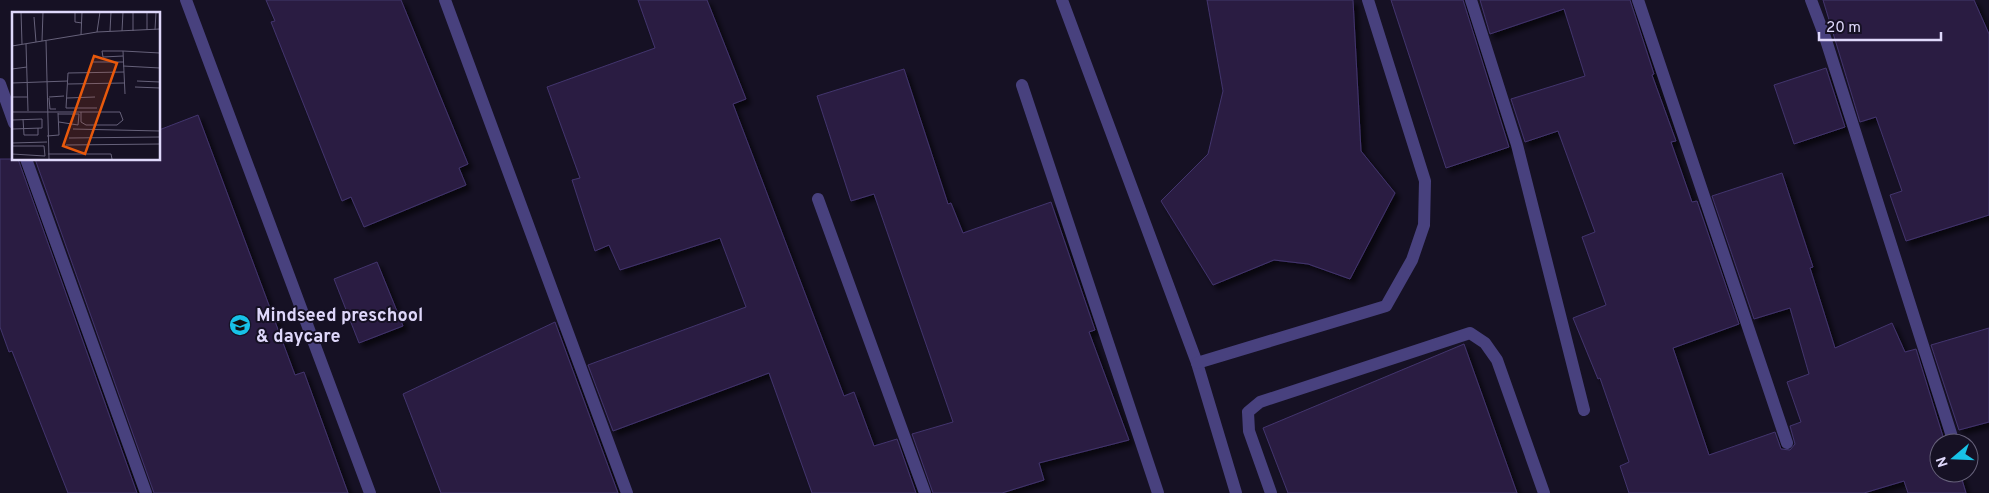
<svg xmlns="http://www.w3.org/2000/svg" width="1989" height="493" font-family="Overpass,sans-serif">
<defs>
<filter id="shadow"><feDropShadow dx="4.5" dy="4.5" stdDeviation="2.5" flood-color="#0009"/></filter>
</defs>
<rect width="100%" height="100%" fill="#161124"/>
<!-- building -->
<g fill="#291f43" stroke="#43346d" filter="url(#shadow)">
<path d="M266 0H401L468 164 459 168 466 185 364 227 351 197 342 201 271 22 275 21Z"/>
<path d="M638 0H707L746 99 733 104 844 396 854 392 874 446 897 439 916 493H812L769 373 613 431 588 365 746 307 720 238 620 270 609 245 595 251 572 180 580 178 547 87 655 48Z"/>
<path d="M1207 0H1353L1361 151 1395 193 1350 279 1308 264 1274 260 1213 285 1161 201 1208 154 1223 91Z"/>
<path d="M1391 0H1463L1509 147 1446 168Z"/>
<path d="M1480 0H1630L1654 74 1652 75 1676 141 1671 142 1692 202 1697 201 1739 324 1673 348 1709 455 1775 432 1781 449 1790 450 1795 444 1790 426 1801 422 1787 382 1809 374 1790 308 1754 319 1712 196 1782 173 1813 267 1810 268 1835 348 1892 323 1905 352 1916 349 1945 443H1939V473H1960L1966 493H1908L1904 481 1864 493H1629L1620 466 1629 462 1600 378 1598 379 1573 318 1606 305 1582 237 1595 232 1558 131 1525 142 1511 99 1585 76 1564 9 1490 34Z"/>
<path d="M1823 0H1974L1989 34V215L1906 241 1890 195 1902 191 1876 117 1860 122Z"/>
<path d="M1826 68 1845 127 1794 144 1774 85Z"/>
<path d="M904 69 948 204 951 203 963 233 1051 202 1095 330 1089 332 1129 440 1039 463 1044 480 1002 493H933L912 434 953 422 874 194 851 201 817 96Z"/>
<path d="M198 115 295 375 304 372 348 493H154L35 159H159V130Z"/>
<path d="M0 159H18L137 493H68L12 351 9 352 0 327Z"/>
<path d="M377 262 403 326 359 343 334 279Z"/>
<path d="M555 322 618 493H441L403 394Z"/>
<path d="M1989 328V422L1959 430 1931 345Z"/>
<path d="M1464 344 1517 493H1288L1263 428Z"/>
</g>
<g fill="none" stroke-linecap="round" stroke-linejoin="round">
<!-- street -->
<g stroke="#48417e" stroke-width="12">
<path d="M186 0 370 493"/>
<path d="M445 0 627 493"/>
<path d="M1062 0 1197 363 1236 493"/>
<path d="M1471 0 1517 145 1584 410"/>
<path d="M1638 0 1787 443"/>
<path d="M1811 0 1825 37 1954 443"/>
<path d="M0 84 14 123"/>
<path d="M1022 85 1158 493"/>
<path d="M26 159 146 493"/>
<path d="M818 199 925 493"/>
<path d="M1197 363 1386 306 1412 260 1424 225 1425 181 1368 0"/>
<path d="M1271 493 1249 431 1248 412 1260 402 1470 333 1485 343 1497 360 1544 493"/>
</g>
</g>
<!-- icons -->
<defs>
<g id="school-disc" transform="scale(1.125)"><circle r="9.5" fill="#18c2e7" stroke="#161124"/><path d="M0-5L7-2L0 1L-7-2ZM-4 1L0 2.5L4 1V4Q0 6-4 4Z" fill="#111"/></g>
</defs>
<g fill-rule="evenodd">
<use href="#school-disc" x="240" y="325"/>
</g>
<g text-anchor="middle" stroke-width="4" stroke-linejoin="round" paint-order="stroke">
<!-- poi labels -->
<g font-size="18" font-weight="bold" fill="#dfd8fb" stroke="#161124" text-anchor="start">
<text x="256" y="321">Mindseed preschool<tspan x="256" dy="21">&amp; daycare</tspan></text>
</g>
</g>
<!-- overview -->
<g transform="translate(12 12)">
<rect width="148" height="148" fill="#161124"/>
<path fill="none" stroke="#66617a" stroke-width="1" d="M9 0 10 32M63 0V10L70 11M121 0V19M22 5 24 30M135 18V0M143 18 144 0M98 19 99 0M110 19 111 0M85 20 88 0M69 23 70 0M30 29 31 0M34 29 37 147M14 32 16 99M0 34 85 20 148 17M111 44 91 45 90 39H111M80 50H111M111 54 148 56M0 57 15 55M125 69 148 70M0 71 56 69M56 72 112 71M123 75 148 76M113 82 111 39 148 41M0 85H16M37 85 52 84M37 86 38 97H44M55 86 83 85M85 96H54L56 61 112 60M0 100H108L111 108 105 113H74L69 110V100M46 102H67L66 113 47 110M11 107 12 123H26V116M0 108 30 107V116L0 117M61 117 148 119M35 124 47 123 46 101M57 126 148 125M0 131 35 130M54 133 148 132M0 134H32L33 144M0 142 33 144M36 142H99L100 147"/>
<path fill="#e8590c" fill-opacity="0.15" stroke="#e8590c" stroke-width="2.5" d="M82 44 105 51 73 142 51 134Z"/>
<rect width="148" height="148" fill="none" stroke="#dfd8fb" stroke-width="2.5"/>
</g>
<!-- north arrow -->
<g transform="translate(1954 458) rotate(251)"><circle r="24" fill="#161124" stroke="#66617a"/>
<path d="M0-4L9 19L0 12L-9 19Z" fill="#18c2e7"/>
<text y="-8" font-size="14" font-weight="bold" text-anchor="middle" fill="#dfd8fb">N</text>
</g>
<!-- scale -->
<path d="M1819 32v8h122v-8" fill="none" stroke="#dfd8fb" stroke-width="2.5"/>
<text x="1826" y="32" font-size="15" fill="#dfd8fb" stroke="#161124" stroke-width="4" paint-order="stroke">20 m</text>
</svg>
